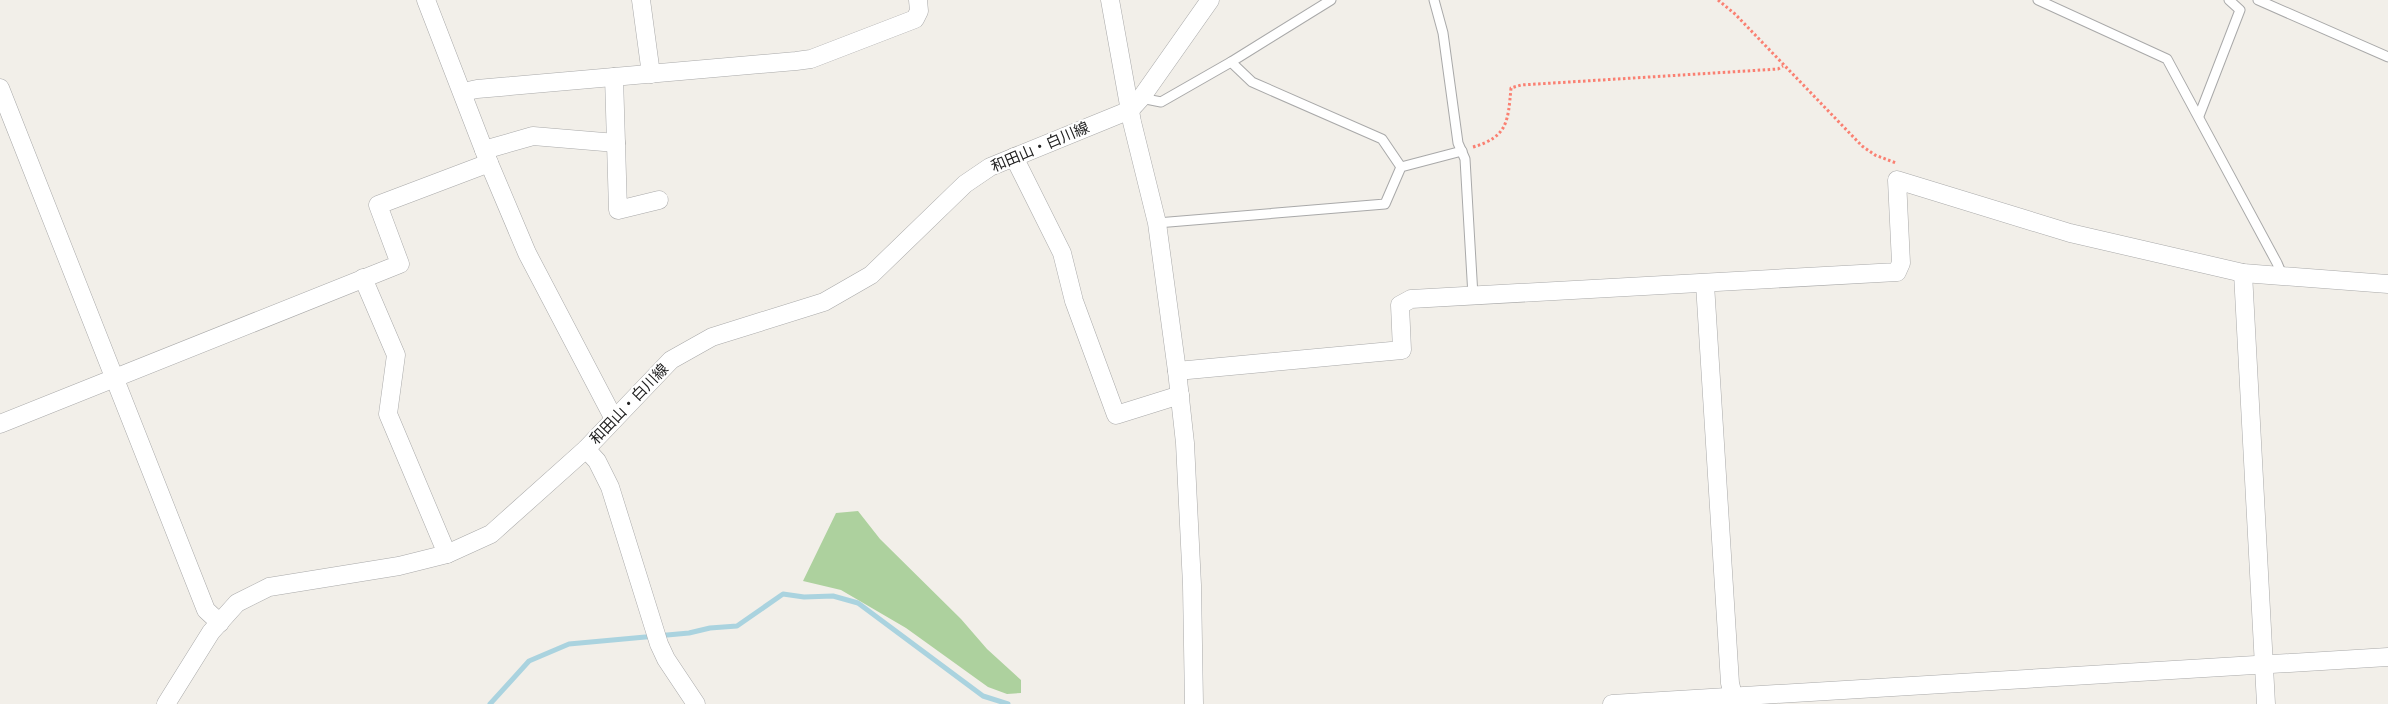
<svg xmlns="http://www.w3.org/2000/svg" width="2388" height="704" font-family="'Source Sans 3','Noto Sans JP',sans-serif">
<rect width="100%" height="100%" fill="#f2efe9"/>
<!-- forest -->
<path fill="#add19e" d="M858 511 880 539 961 619 987 649 1021 680V693L1007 694 988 687 906 628 841 590 803 581 836 513Z"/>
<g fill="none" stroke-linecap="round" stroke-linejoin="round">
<!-- stream -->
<path stroke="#aad3df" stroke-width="5" d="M490 704 529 661 569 644 689 633 710 628 737 626 783 594 804 597 833 596 858 603 983 696 1008 704"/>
<!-- service casing -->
<g stroke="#a9a9a9" stroke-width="11">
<g id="service">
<path d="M1434 0 1443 33 1458 143 1465 159 1473 296"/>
<path d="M2038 0 2167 59 2277 263 2283 277"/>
<path d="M2258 0 2388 57"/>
<path d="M1231 62 1252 82 1382 139 1401 167"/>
<path d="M1141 98 1161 102 1231 62 1331 0"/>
<path d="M2199 116 2240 10 2229 0"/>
<path d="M1157 223 1385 204 1401 167 1462 151"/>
</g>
</g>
<!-- minor casing -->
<g stroke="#a9a9a9" stroke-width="19">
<g id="minor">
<path d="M426 0 489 163 527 253 614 419"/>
<path d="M641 0 651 74"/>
<path d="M1110 0 1132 122 1157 223 1177 371 1185 443 1192 585 1194 704"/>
<path d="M614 77 618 210 659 200"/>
<path d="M0 88 206 610 220 623"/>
<path d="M463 92 477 89 796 61 811 59 915 19 919 11 918 0"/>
<path d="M484 150 533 136 616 143"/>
<path d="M1014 157 1062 253 1074 301 1116 415 1180 395"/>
<path d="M2243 273 2266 704"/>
<path d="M363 278 396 355 388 414 447 554"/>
<path d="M1705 284 1730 683 1735 704"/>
<path d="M1177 371 1402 350 1400 305 1411 299 1897 272 1901 263 1897 180 2070 233 2243 273 2388 284"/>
<path d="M0 424 400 264 378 205 489 163"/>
<path d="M586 449 597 461 610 487 659 644 666 659 696 704"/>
<path d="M166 704 211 632 237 603 269 587 399 566 447 554 491 534 586 449 671 360 712 337 824 302 871 275 965 184 990 167 1130 110 1141 98 1210 0"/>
<path d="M1612 704 2388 657"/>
</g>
</g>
<!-- path -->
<g stroke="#fa8072" stroke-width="3" stroke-dasharray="2.5 2.5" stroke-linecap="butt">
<path d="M1718 0 1735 14 1862 146 1875 155 1896 163"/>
<path d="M1473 147C1508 137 1508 121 1511 88L1521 85 1778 69 1783 66"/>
</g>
<!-- service -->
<use href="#service" stroke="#fff" stroke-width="9"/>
<!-- minor -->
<use href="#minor" stroke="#fff" stroke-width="18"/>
</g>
<g text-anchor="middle" stroke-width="4" stroke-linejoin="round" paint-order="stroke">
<!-- street labels -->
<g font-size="15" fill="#222" stroke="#fff">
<text transform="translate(1040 147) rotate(-23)" y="5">和田山・白川線</text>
<text transform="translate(629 404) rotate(-46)" y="5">和田山・白川線</text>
</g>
</g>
</svg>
